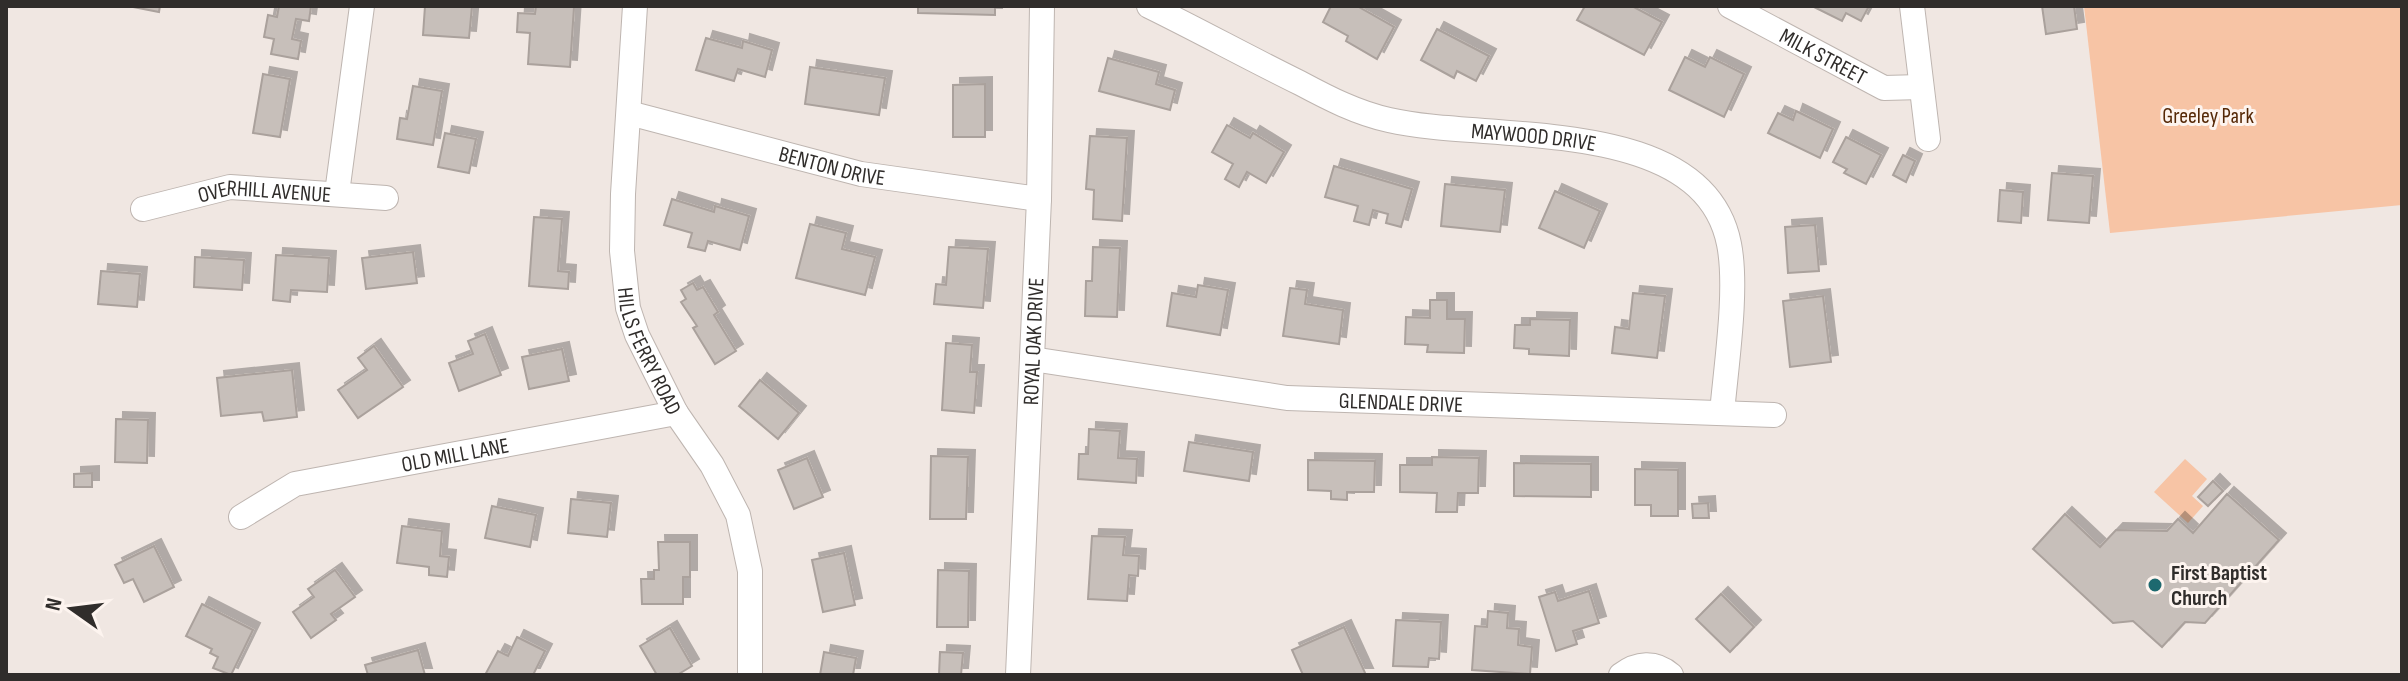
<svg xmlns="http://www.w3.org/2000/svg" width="2408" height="681" font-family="'Sofia Sans Condensed',sans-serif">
<defs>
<filter id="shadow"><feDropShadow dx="7" dy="-7" stdDeviation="0" flood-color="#0004"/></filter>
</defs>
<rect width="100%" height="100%" fill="#f0e7e2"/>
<!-- green -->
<g fill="#f7c4a5">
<path d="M2084 6H2402V205L2110 233Z"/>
<path d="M2185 459 2207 479 2192 496 2203 506 2188 523 2154 492Z"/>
</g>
<!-- building -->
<g fill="#c7bfba" stroke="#aaa19c" stroke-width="2" filter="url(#shadow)">
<path d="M128 6H160L159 12Z"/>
<path d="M279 6H311L309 21 296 19 292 39 301 41 298 59 271 54 274 39 264 37 268 15 277 17Z"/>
<path d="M425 6H472L469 38 423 35Z"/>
<path d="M536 6 574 7 570 67 528 64 530 33 517 32 518 13 535 14Z"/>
<path d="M918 6H995V15L918 13Z"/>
<path d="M1331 6H1357L1394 27 1377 59 1346 41 1348 36 1323 22Z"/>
<path d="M1585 6H1632L1662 22 1644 55 1577 20Z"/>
<path d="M1812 6H1869L1861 21 1846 13 1842 21Z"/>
<path d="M2042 6H2074L2077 29 2046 34Z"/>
<path d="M1437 29 1489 56 1476 81 1457 71 1454 78 1421 60Z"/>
<path d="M706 38 742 48 743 41 772 50 765 77 738 69 734 81 696 70Z"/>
<path d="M1685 57 1705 67 1710 57 1744 74 1724 117 1669 90Z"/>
<path d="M1108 58 1159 72 1156 84 1175 90 1170 110 1099 91Z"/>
<path d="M810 67 885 78 879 115 805 104Z"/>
<path d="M263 74 290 79 280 137 253 133Z"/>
<path d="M985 84V137H953V85Z"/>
<path d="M413 86 442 91 433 145 397 139 400 118 407 119Z"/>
<path d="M1796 111 1833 129 1820 158 1768 133 1778 113 1793 120Z"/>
<path d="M1227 125 1250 138 1253 133 1284 152 1266 183 1247 172 1239 187 1225 179 1233 164 1212 152Z"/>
<path d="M445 133 476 139 469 173 438 167Z"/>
<path d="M1090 136 1127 138 1122 221 1093 219 1094 190 1086 189Z"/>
<path d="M1846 137 1881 155 1866 184 1844 173 1847 169 1833 162Z"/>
<path d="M1903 155 1915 161 1906 182 1893 175Z"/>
<path d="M1334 166 1412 189 1401 227 1386 223 1388 214 1373 210 1369 225 1354 221 1358 206 1325 197Z"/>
<path d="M2052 173 2093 176 2089 223 2048 220Z"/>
<path d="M1445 184 1505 190 1500 232 1441 226Z"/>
<path d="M2000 190 2023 192 2021 223 1998 221Z"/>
<path d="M1555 191 1600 211 1584 248 1539 228Z"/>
<path d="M672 199 714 212 715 206 749 216 740 250 708 241 705 251 688 247 692 233 664 225Z"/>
<path d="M534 217 562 219 558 271 569 272 568 289 529 286Z"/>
<path d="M810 224 846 233 842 249 875 257 865 295 796 278Z"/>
<path d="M1815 225 1819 271 1788 273 1785 227Z"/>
<path d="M949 247 988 249 983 308 934 304 936 284 946 285Z"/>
<path d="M1093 247 1120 248 1117 317 1085 316 1086 281H1092Z"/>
<path d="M413 252 417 283 366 289 362 258Z"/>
<path d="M276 255 329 258 327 292 291 290 290 302 273 300Z"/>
<path d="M195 257 244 260 242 290 194 287Z"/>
<path d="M101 271 140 274 137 307 98 304Z"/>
<path d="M693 283 697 290 703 287 718 312 714 315 736 351 715 364 693 328 697 326 681 302 686 299 681 290Z"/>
<path d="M1198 285 1228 290 1220 335 1167 326 1172 293 1196 297Z"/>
<path d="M1290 288 1307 290 1305 304 1343 310 1339 344 1283 336Z"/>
<path d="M1633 293 1665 296 1657 358 1612 353 1615 327 1629 329Z"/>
<path d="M1823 296 1831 362 1790 367 1783 301Z"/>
<path d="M1430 300H1447V319H1465L1464 353 1427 352 1428 345 1405 344 1406 317 1430 318Z"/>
<path d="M1530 319 1570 320 1569 356 1529 354V349L1514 348 1515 325H1530Z"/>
<path d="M485 334 501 375 459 391 449 363 473 354 468 341Z"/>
<path d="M946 343 972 345 970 372H977L974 413 942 410Z"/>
<path d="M374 346 403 387 358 418 338 390 367 370 358 358Z"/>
<path d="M562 349 569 381 529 389 522 357Z"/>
<path d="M292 370 297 417 264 421 262 412 221 416 217 378Z"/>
<path d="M760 380 799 413 778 439 739 406Z"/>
<path d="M116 419 148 420 147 463 115 462Z"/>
<path d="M1089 429 1120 431 1118 458 1137 459 1136 483 1078 479 1079 454H1088Z"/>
<path d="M1189 442 1253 452 1249 481 1184 471Z"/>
<path d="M931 456 968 457 966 519H930Z"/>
<path d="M1432 457 1479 458 1478 493H1458L1457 512H1436L1437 493 1400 492V465H1432Z"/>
<path d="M807 458 823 497 794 509 778 470Z"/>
<path d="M1308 460 1375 461 1374 492H1347V500L1331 499V491L1308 490Z"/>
<path d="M1514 463 1591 464V497L1514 496Z"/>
<path d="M1635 469 1678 470V516H1651V505H1635Z"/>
<path d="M92 473V487H74V474Z"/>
<path d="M2213 481 2223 491 2208 506 2198 497Z"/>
<path d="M2227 494 2279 540 2205 623 2185 622 2162 647 2133 621 2113 623 2033 549 2065 514 2100 547 2116 530 2167 531 2178 519 2193 533Z"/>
<path d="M571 499 611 503 607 537 568 533Z"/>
<path d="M1708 503 1709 518H1693L1692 504Z"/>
<path d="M492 506 536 515 530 547 485 538Z"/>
<path d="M402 526 442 531 440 556 449 557 447 577 429 575V567L397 563Z"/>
<path d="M1092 536 1125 537 1123 555 1139 556 1138 576 1129 575 1127 601 1088 599Z"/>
<path d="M658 542H690V577H683V604H642L641 579H654V570H659Z"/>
<path d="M154 546 174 587 144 602 133 579 124 583 115 565Z"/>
<path d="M844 553 855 605 823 612 812 560Z"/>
<path d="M335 570 355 597 331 614 336 620 311 638 293 612 314 597 308 589Z"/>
<path d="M938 570 969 571 968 627H937Z"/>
<path d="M1589 591 1599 623 1573 631 1577 644 1556 651 1539 597 1555 592 1558 601Z"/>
<path d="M1721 594 1754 627 1730 652 1696 619Z"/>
<path d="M202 604 253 630 231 675 213 668 218 657 210 653 212 649 186 636Z"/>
<path d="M1488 611 1508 613 1507 628 1519 629 1518 645 1532 647 1530 674 1472 670 1475 626 1487 627Z"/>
<path d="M1396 620 1441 622 1439 659 1429 658 1428 667 1393 666Z"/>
<path d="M1344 627 1366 675H1303L1292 650Z"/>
<path d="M670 628 692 666 677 675H657L640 646Z"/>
<path d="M517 637 545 651 533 675H485L498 651 508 656Z"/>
<path d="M418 650 425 675H368L365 665Z"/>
<path d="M824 652 856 658 853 675H820Z"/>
<path d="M940 652 963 653 961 675H939Z"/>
</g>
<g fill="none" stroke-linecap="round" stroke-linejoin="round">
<!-- street casing -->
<g stroke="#beb5b0" stroke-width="26">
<g id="street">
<path id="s1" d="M635 6 623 194 622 251 628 308 637 335 676 413 712 465 738 515 750 571V675"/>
<path id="s2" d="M1149 6C1200 31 1249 58 1300 83 1328 98 1357 113 1389 120 1487 143 1703 113 1729 244 1738 289 1726 366 1722 413"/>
<path id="s3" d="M1730 6 1884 88 1921 87"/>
<path d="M1912 6 1928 139"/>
<path id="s4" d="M629 113 861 174 1039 199"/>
<path d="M337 193 362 6"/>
<path id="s5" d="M143 209 230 187 386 198"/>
<path id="s6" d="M1032 359 1287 398 1774 415"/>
<path id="s7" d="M241 517 295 484 676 413"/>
<path id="s8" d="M1018 675 1039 199 1042 6"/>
<path d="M1621 675C1637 663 1655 661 1671 675"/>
</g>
</g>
<!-- street -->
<use href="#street" stroke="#fff" stroke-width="24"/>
</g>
<!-- markers -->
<circle fill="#1d696f" stroke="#fdf4ef" stroke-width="3" cx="2155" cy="585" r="8"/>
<g text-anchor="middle" stroke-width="6" stroke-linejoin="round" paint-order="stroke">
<!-- street labels -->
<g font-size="22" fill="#302d2b" stroke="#fdf4ef">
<text dy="8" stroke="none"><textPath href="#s3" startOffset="106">MILK STREET</textPath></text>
<text dy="8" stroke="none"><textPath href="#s2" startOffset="412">MAYWOOD DRIVE</textPath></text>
<text dy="8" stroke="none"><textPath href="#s4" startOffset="210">BENTON DRIVE</textPath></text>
<text dy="8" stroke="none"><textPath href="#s5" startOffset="124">OVERHILL AVENUE</textPath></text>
<text dy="8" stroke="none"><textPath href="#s8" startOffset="334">ROYAL OAK DRIVE</textPath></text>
<text dy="8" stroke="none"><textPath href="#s1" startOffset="350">HILLS FERRY ROAD</textPath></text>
<text dy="8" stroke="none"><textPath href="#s6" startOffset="372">GLENDALE DRIVE</textPath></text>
<text dy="8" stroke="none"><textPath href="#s7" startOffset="226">OLD MILL LANE</textPath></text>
</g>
<!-- park labels -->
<g font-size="22" fill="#552806" stroke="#fdf4ef">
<text x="2208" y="123">Greeley Park</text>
</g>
<!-- poi labels -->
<g font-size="22" font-weight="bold" fill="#302d2b" stroke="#fdf4ef" text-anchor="start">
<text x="2171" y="580">First Baptist<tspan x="2171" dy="25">Church</tspan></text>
</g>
</g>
<!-- border -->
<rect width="2408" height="681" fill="none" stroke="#302d2b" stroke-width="16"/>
<!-- north arrow -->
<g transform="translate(72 609) rotate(284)" stroke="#fdf4ef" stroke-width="6" paint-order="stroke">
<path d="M0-6L14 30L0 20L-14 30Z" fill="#302d2b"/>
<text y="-12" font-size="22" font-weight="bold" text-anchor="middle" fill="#302d2b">N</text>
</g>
</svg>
